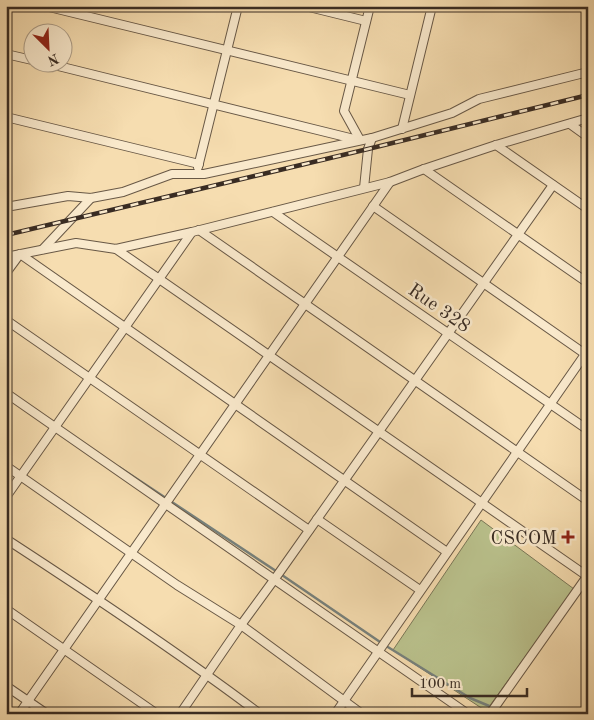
<svg xmlns="http://www.w3.org/2000/svg" width="594" height="720" font-family="'Old Standard TT',serif">
<rect width="100%" height="100%" fill="#f6ddb0"/>
<filter id="stains"><feTurbulence type="fractalNoise" baseFrequency=".004" numOctaves="4"/><feColorMatrix values="0 0 0 0 .2 0 0 0 0 .09 0 0 0 0 .02 0 0 0 .5 -.17"/></filter>
<radialGradient id="worn" r=".72"><stop offset=".6" stop-color="#630" stop-opacity="0"/><stop offset="1" stop-color="#630" stop-opacity=".3"/></radialGradient>
<!-- green -->
<path fill="#bac28d" stroke="#7a7758" d="M481 520 574 589 486 711 393 650Z"/>
<g fill="none" stroke-linecap="round" stroke-linejoin="round">
<!-- stream -->
<path stroke="#77817c" stroke-width="2.5" d="M119 467 279 573 383 644 470 698 494 708 513 714"/>
<!-- minor casing -->
<g stroke="#685846" stroke-width="10">
<g id="minor">
<path d="M45 6 410 95"/>
<path d="M305 6 366 21"/>
<path d="M6 54 32 60"/>
<path d="M42 62 358 140"/>
<path d="M6 117 199 164"/>
<path d="M570 124 588 137"/>
<path d="M402 129 432 6"/>
<path d="M360 140 344 111 370 6"/>
<path d="M496 145 588 209"/>
<path d="M198 167 238 6"/>
<path d="M424 169 588 283"/>
<path d="M364 188 368 149 372 138"/>
<path d="M373 206 588 356"/>
<path d="M6 207 68 196 91 198 123 192 172 174H204L372 138 452 113 479 99 588 72"/>
<path d="M273 212 588 430"/>
<path d="M199 230 588 501"/>
<path d="M43 249 91 198"/>
<path d="M116 249 587 576"/>
<path d="M6 257 76 243 116 249 192 232"/>
<path d="M6 273 20 254 447 552"/>
<path d="M6 320 309 530"/>
<path d="M6 393 468 714"/>
<path d="M6 466 177 585 241 625 362 714"/>
<path d="M6 497 192 232 390 182 424 169 496 145 588 118"/>
<path d="M317 519 420 590"/>
<path d="M6 539C92 595 178 652 260 714"/>
<path d="M6 609 157 714"/>
<path d="M6 686 47 714"/>
<path d="M19 714 390 182"/>
<path d="M180 714 241 625 279 573 553 185"/>
<path d="M335 714 588 350"/>
<path d="M490 714 588 575"/>
</g>
</g>
<!-- minor -->
<use href="#minor" stroke="#f9e9cc" stroke-width="8"/>
<!-- rail casing -->
<g stroke="#392c23" stroke-width="4.5">
<path id="rail" d="M6 235 368 149 588 95"/>
</g>
<!-- rail -->
<use href="#rail" stroke="#f9e9cc" stroke-width="2.5" stroke-dasharray="8" stroke-linecap="butt"/>
</g>
<!-- markers -->
<path fill="#8f2418" stroke="#f9e9cc" stroke-width="2" d="M565.5 529.5h5v5h5v5h-5v5h-5v-5h-5v-5h5z"/>
<g text-anchor="middle" stroke-width="5" stroke-linejoin="round" paint-order="stroke">
<!-- street labels -->
<g font-size="19" fill="#392c23" stroke="#f9e9cc">
<text transform="translate(440 307) rotate(35)" y="7">Rue 328</text>
</g>
<!-- poi labels -->
<g font-size="19" fill="#392c23" stroke="#f9e9cc" text-anchor="end">
<text x="557" y="544">CSCOM</text>
</g>
</g>
<!-- margin -->
<rect width="594" height="720" fill="none" stroke="#f6ddb0" stroke-width="25"/>
<rect x="8" y="8" width="579" height="705" fill="none" stroke="#392c23" stroke-width="2.5"/>
<rect x="12" y="12" width="569" height="695" fill="none" stroke="#392c23"/>
<!-- north arrow -->
<g transform="translate(48 48) rotate(156)"><circle r="24" fill="#f9e9cc" stroke="#ac9d88"/>
<path d="M0-4L9 19L0 12L-9 19Z" fill="#8f2418"/>
<text y="-8" font-size="14" font-weight="bold" text-anchor="middle" fill="#392c23">N</text>
</g>
<!-- scale -->
<path d="M412 688v8h115v-8" fill="none" stroke="#392c23" stroke-width="2.5"/>
<text x="419" y="688" font-size="15" fill="#392c23" stroke="#f9e9cc" stroke-width="4" paint-order="stroke">100 m</text>
<rect width="100%" height="100%" filter="url(#stains)"/>
<rect width="100%" height="100%" fill="url(#worn)"/>
</svg>
